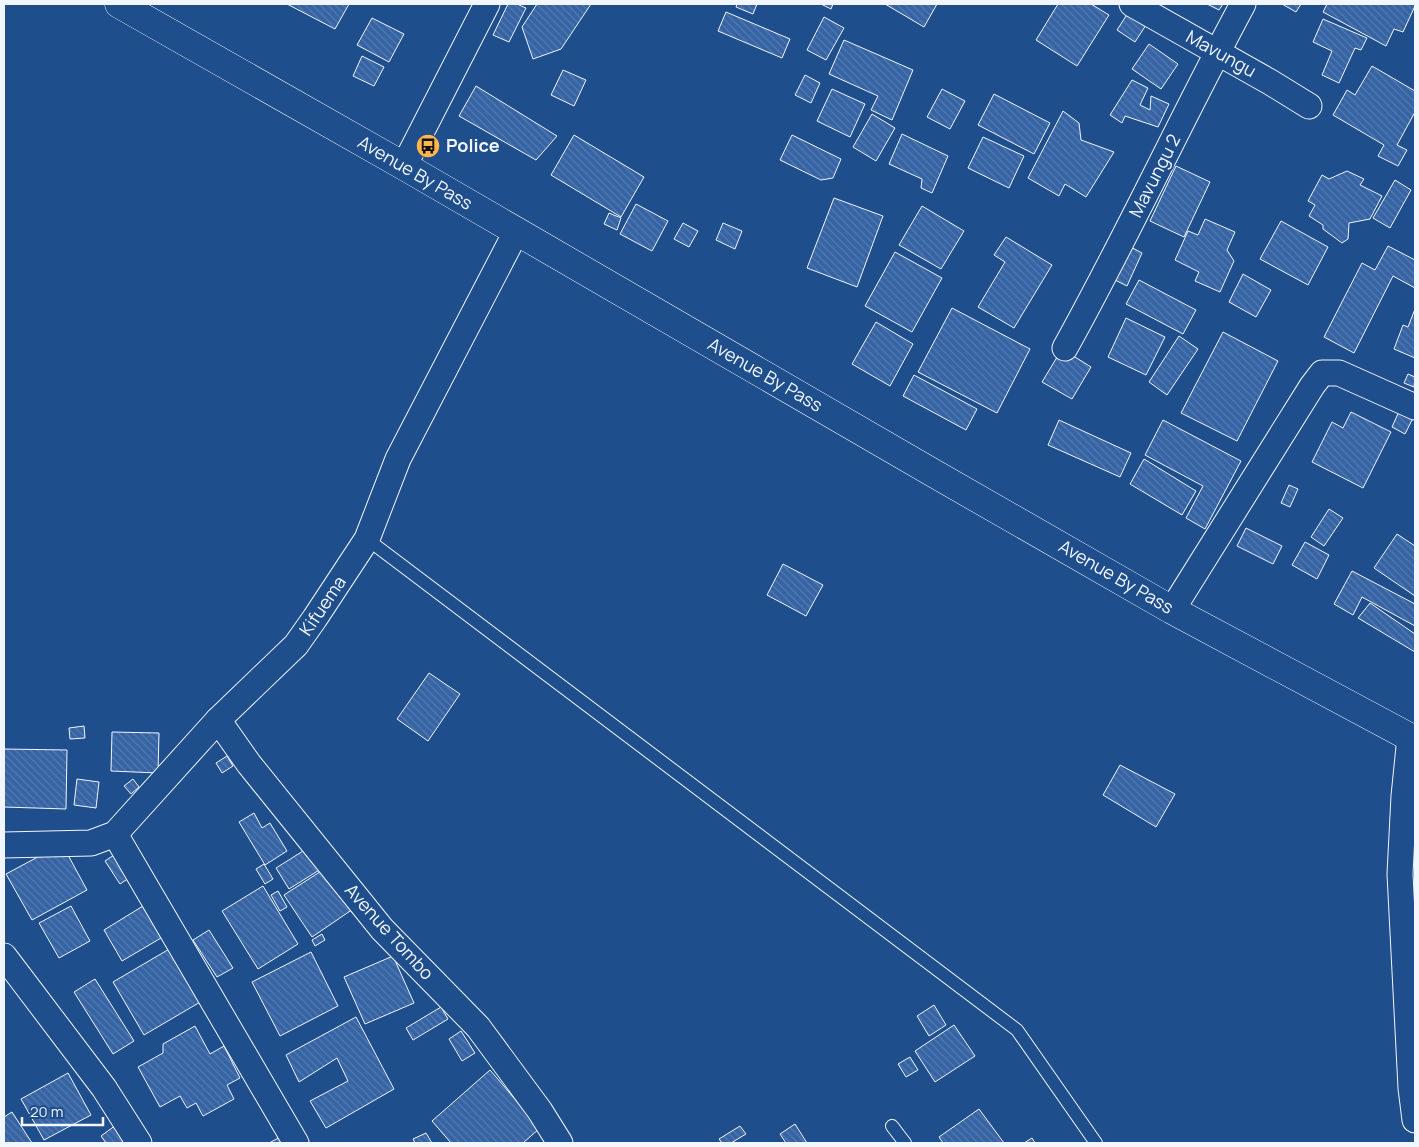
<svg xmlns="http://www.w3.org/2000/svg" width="1419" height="1147" font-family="Manrope,sans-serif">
<defs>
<pattern id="building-back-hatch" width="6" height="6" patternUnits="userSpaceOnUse" patternTransform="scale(1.25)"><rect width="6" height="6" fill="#3563a3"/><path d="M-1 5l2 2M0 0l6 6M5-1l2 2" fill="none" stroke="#537ab1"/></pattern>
</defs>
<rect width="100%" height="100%" fill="#1f4e8c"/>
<!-- building -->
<g fill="url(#building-back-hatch)" stroke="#f2f6ff">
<path d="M287 4H349L335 29Z"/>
<path d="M508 4H517L526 8 509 42 493 35Z"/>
<path d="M537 4H591L561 49 533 59 522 27Z"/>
<path d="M737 4H757L753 14 736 7Z"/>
<path d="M821 4H833L831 9Z"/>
<path d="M885 4H937L924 27Z"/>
<path d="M1058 4H1091L1109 15 1077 66 1036 40Z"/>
<path d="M1207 4H1223L1219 10Z"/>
<path d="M1282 4H1301L1296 12Z"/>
<path d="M1327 4H1415V6L1403 32 1394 29 1386 46 1323 12Z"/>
<path d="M726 12 790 39 782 58 718 31Z"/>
<path d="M1128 13 1146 25 1135 42 1117 30Z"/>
<path d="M824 17 844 28 826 60 807 50Z"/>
<path d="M372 18 404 34 389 62 357 45Z"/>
<path d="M1323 19 1367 38 1361 50 1355 48 1339 83 1322 75 1332 51 1313 42Z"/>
<path d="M844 40 913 70 892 120 871 110 878 96 829 74Z"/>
<path d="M1149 44 1178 64 1161 89 1132 69Z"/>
<path d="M362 56 384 67 374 86 353 76Z"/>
<path d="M1372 66 1415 91V112L1397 145 1407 150 1398 166 1378 156 1384 145 1333 115 1347 90 1355 95Z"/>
<path d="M563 70 586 80 574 106 551 95Z"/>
<path d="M805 75 820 83 811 103 795 95Z"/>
<path d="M1132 80 1148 88 1140 105 1150 110 1151 96 1169 104 1158 127 1125 116 1122 123 1110 115Z"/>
<path d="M476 86 557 136 536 160 459 116Z"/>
<path d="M832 89 865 104 850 137 817 121Z"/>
<path d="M942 89 965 101 950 129 927 117Z"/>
<path d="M994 94 1050 123 1034 154 978 125Z"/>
<path d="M1063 111 1079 123 1081 140 1114 152 1086 197 1065 184 1059 196 1028 178Z"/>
<path d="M872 114 895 128 876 161 853 147Z"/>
<path d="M902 134 948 156 932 193 921 188 922 179 889 164Z"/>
<path d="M574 135 644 177 621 217 551 175Z"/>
<path d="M792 135 841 159 833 178 821 180 780 160Z"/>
<path d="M983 137 1024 156 1009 188 968 168Z"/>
<path d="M1176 166 1210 182 1184 237 1150 221Z"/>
<path d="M1347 171 1364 179 1360 185 1382 196 1370 219 1349 223 1348 239 1342 243 1323 229V225L1309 216 1315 205 1308 201 1322 175 1329 179Z"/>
<path d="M1395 180 1411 190 1390 228 1373 218Z"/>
<path d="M834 198 883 216 857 287 807 268Z"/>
<path d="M636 204 668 221 652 251 620 234Z"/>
<path d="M922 206 964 231 941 269 899 245Z"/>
<path d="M609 213 621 218 617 230 604 224Z"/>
<path d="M1205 219 1235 232 1227 250 1234 261 1220 292 1195 281 1199 272 1175 260 1188 231 1198 235Z"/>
<path d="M1281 221 1328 247 1308 285 1260 259Z"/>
<path d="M683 223 698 231 689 247 674 239Z"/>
<path d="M723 223 742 231 735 249 716 240Z"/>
<path d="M1006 237 1052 265 1014 328 978 307 1005 262 994 255Z"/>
<path d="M1127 245 1142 253 1127 286 1111 278Z"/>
<path d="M1388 246 1415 260V288L1393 276 1354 353 1324 337 1362 263 1375 270Z"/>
<path d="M895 252 942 278 912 332 865 306Z"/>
<path d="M1243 274 1271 290 1256 317 1229 302Z"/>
<path d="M1139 280 1196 310 1183 334 1126 304Z"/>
<path d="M952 308 1030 349 997 413 918 372Z"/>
<path d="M1415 309V358L1394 349 1403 325 1408 327Z"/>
<path d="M1126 318 1165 337 1146 375 1108 357Z"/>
<path d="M876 322 913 344 890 386 852 364Z"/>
<path d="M1223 332 1278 361 1237 441 1181 413Z"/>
<path d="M1179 336 1198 349 1167 395 1149 382Z"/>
<path d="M1062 349 1091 367 1072 399 1042 382Z"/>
<path d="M1408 374 1415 377 1414 387 1404 383Z"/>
<path d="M914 375 977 409 966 430 903 396Z"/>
<path d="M1401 407 1415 414 1405 434 1392 427Z"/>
<path d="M1351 412 1391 432 1363 488 1312 462 1332 422 1343 428Z"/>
<path d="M1059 420 1131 453 1120 477 1048 445Z"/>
<path d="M1163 420 1241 461 1205 529 1186 518 1203 486 1145 455Z"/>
<path d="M1144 459 1196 491 1182 515 1130 484Z"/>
<path d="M1289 485 1298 489 1290 507 1281 503Z"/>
<path d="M1329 509 1343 518 1324 546 1311 537Z"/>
<path d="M1246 528 1282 546 1273 564 1237 546Z"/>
<path d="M1397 534 1415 546V596L1374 568Z"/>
<path d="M1305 542 1329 555 1317 579 1292 565Z"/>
<path d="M783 564 823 585 806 616 767 595Z"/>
<path d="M1352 571 1415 604V626L1362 597 1353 615 1334 604Z"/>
<path d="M1370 603 1415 634V652L1358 618Z"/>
<path d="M429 673 460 694 428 741 397 719Z"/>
<path d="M84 726 85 738 70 739 69 728Z"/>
<path d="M112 732 159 733 158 773 111 771Z"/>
<path d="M4 749 67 750 66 809 4 807Z"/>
<path d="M227 756 233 766 222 773 216 763Z"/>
<path d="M1120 765 1175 794 1156 827 1103 795Z"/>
<path d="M77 779 99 782 96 808 74 805Z"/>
<path d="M133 779 139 787 131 794 124 786Z"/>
<path d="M254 813 262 828 270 823 287 851 265 865 239 822Z"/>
<path d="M62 844 87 890 32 920 6 874Z"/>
<path d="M311 846 324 867 289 889 276 868Z"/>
<path d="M120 851 135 874 120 884 105 861Z"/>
<path d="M264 864 273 879 265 884 256 869Z"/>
<path d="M329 866 356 907 312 937 284 895Z"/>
<path d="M263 886 298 944 258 969 222 911Z"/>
<path d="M278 891 287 907 280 911 271 895Z"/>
<path d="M71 906 90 941 59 958 39 923Z"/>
<path d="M143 906 161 938 122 961 104 930Z"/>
<path d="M209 930 233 968 217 977 193 940Z"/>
<path d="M322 934 325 940 315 946 312 940Z"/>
<path d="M171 948 202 1001 144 1035 113 982Z"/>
<path d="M311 952 338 1006 280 1036 252 982Z"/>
<path d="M393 956 414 1003 365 1024 344 977Z"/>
<path d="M95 979 134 1041 113 1054 74 992Z"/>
<path d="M934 1005 946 1025 929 1036 917 1016Z"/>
<path d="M441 1007 448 1019 413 1040 406 1028Z"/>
<path d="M356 1017 394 1089 326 1128 310 1101 348 1081 337 1058 299 1082 286 1055Z"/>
<path d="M954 1025 975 1056 935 1082 915 1051Z"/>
<path d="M195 1026 210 1054 224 1046 240 1078 227 1085 234 1099 203 1116 196 1103 187 1108 180 1096 160 1107 138 1067 163 1053V1044Z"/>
<path d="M461 1031 475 1053 462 1061 449 1039Z"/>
<path d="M910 1057 918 1070 906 1077 898 1064Z"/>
<path d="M490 1070 540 1128 523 1143H451L432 1121Z"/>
<path d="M68 1073 91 1115 44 1140 21 1099Z"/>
<path d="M979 1109 1004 1143H943L939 1137Z"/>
<path d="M12 1112 32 1143H4V1117Z"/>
<path d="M795 1124 807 1143H786L780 1134Z"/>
<path d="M116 1125 127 1141 123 1143H106L101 1136Z"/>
<path d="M740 1126 746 1134 731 1143H722L719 1139Z"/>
<path d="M426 1133 432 1143H415L413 1139Z"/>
<path d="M286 1134 290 1143H269Z"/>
<path d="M1032 1138 1035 1143H1024Z"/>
</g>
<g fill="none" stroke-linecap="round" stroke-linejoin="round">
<!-- service casing -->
<g stroke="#f2f6ff" stroke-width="14">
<g id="service">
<path d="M367 539 1017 1030 1096 1143"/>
<path d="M892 1126 905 1143"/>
</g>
</g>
<!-- minor casing -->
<g stroke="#f2f6ff" stroke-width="27">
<g id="minor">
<path d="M1132 4 1270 82 1309 106"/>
<path d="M404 166 487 4"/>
<path d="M1065 348C1128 235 1182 117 1243 4"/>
<path d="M1172 610 1312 386 1322 373H1339L1415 407"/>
<path d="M218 720 249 764 382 929 478 1027 540 1111 560 1143"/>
<path d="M1410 737 1404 796 1400 874 1411 1088 1415 1120"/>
<path d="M115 834 296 1143"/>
<path d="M4 845 91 843 115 834 218 720 296 645 315 618 367 539 398 459 516 232"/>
<path d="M4 956 104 1088 139 1143"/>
</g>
</g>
<!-- trunk casing -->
<g stroke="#f2f6ff" stroke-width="29">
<path id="trunk" d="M119 4 404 166 935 474 1172 610 1415 740"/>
</g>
<!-- service -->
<use href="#service" stroke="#1f4e8c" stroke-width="12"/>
<!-- minor -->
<use href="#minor" stroke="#1f4e8c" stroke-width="25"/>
<!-- trunk -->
<use href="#trunk" stroke="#1f4e8c" stroke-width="28"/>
</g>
<!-- icons -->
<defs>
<g id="bus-disc" transform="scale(1.25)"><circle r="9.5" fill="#ffb74d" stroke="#1f4e8c"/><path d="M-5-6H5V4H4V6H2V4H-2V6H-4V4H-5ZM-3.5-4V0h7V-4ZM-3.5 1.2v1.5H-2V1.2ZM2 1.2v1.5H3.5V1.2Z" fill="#111"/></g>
</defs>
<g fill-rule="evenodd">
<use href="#bus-disc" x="428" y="146"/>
</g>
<g text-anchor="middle" stroke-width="4" stroke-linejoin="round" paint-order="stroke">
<!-- street labels -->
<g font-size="18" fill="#f2f6ff" stroke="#1f4e8c">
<text transform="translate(1221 54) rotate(29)" y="6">Mavungu</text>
<text transform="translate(415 173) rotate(30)" y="6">Avenue By Pass</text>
<text transform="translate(1155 176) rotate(-63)" y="6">Mavungu 2</text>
<text transform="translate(765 375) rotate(30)" y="6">Avenue By Pass</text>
<text transform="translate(1116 577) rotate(30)" y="6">Avenue By Pass</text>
<text transform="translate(323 606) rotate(-56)" y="6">Kifuema</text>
<text transform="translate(389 932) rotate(48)" y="6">Avenue Tombo</text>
</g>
<!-- poi labels -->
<g font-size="18" font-weight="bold" fill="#f2f6ff" stroke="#1f4e8c" text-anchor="start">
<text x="446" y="152">Police</text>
</g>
</g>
<!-- border -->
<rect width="1419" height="1147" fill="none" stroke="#f2f6ff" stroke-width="10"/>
<!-- scale -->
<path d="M22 1117v8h81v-8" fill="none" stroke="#f2f6ff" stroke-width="2.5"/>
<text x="30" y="1117" font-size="15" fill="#f2f6ff" stroke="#1f4e8c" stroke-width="4" paint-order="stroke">20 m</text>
</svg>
